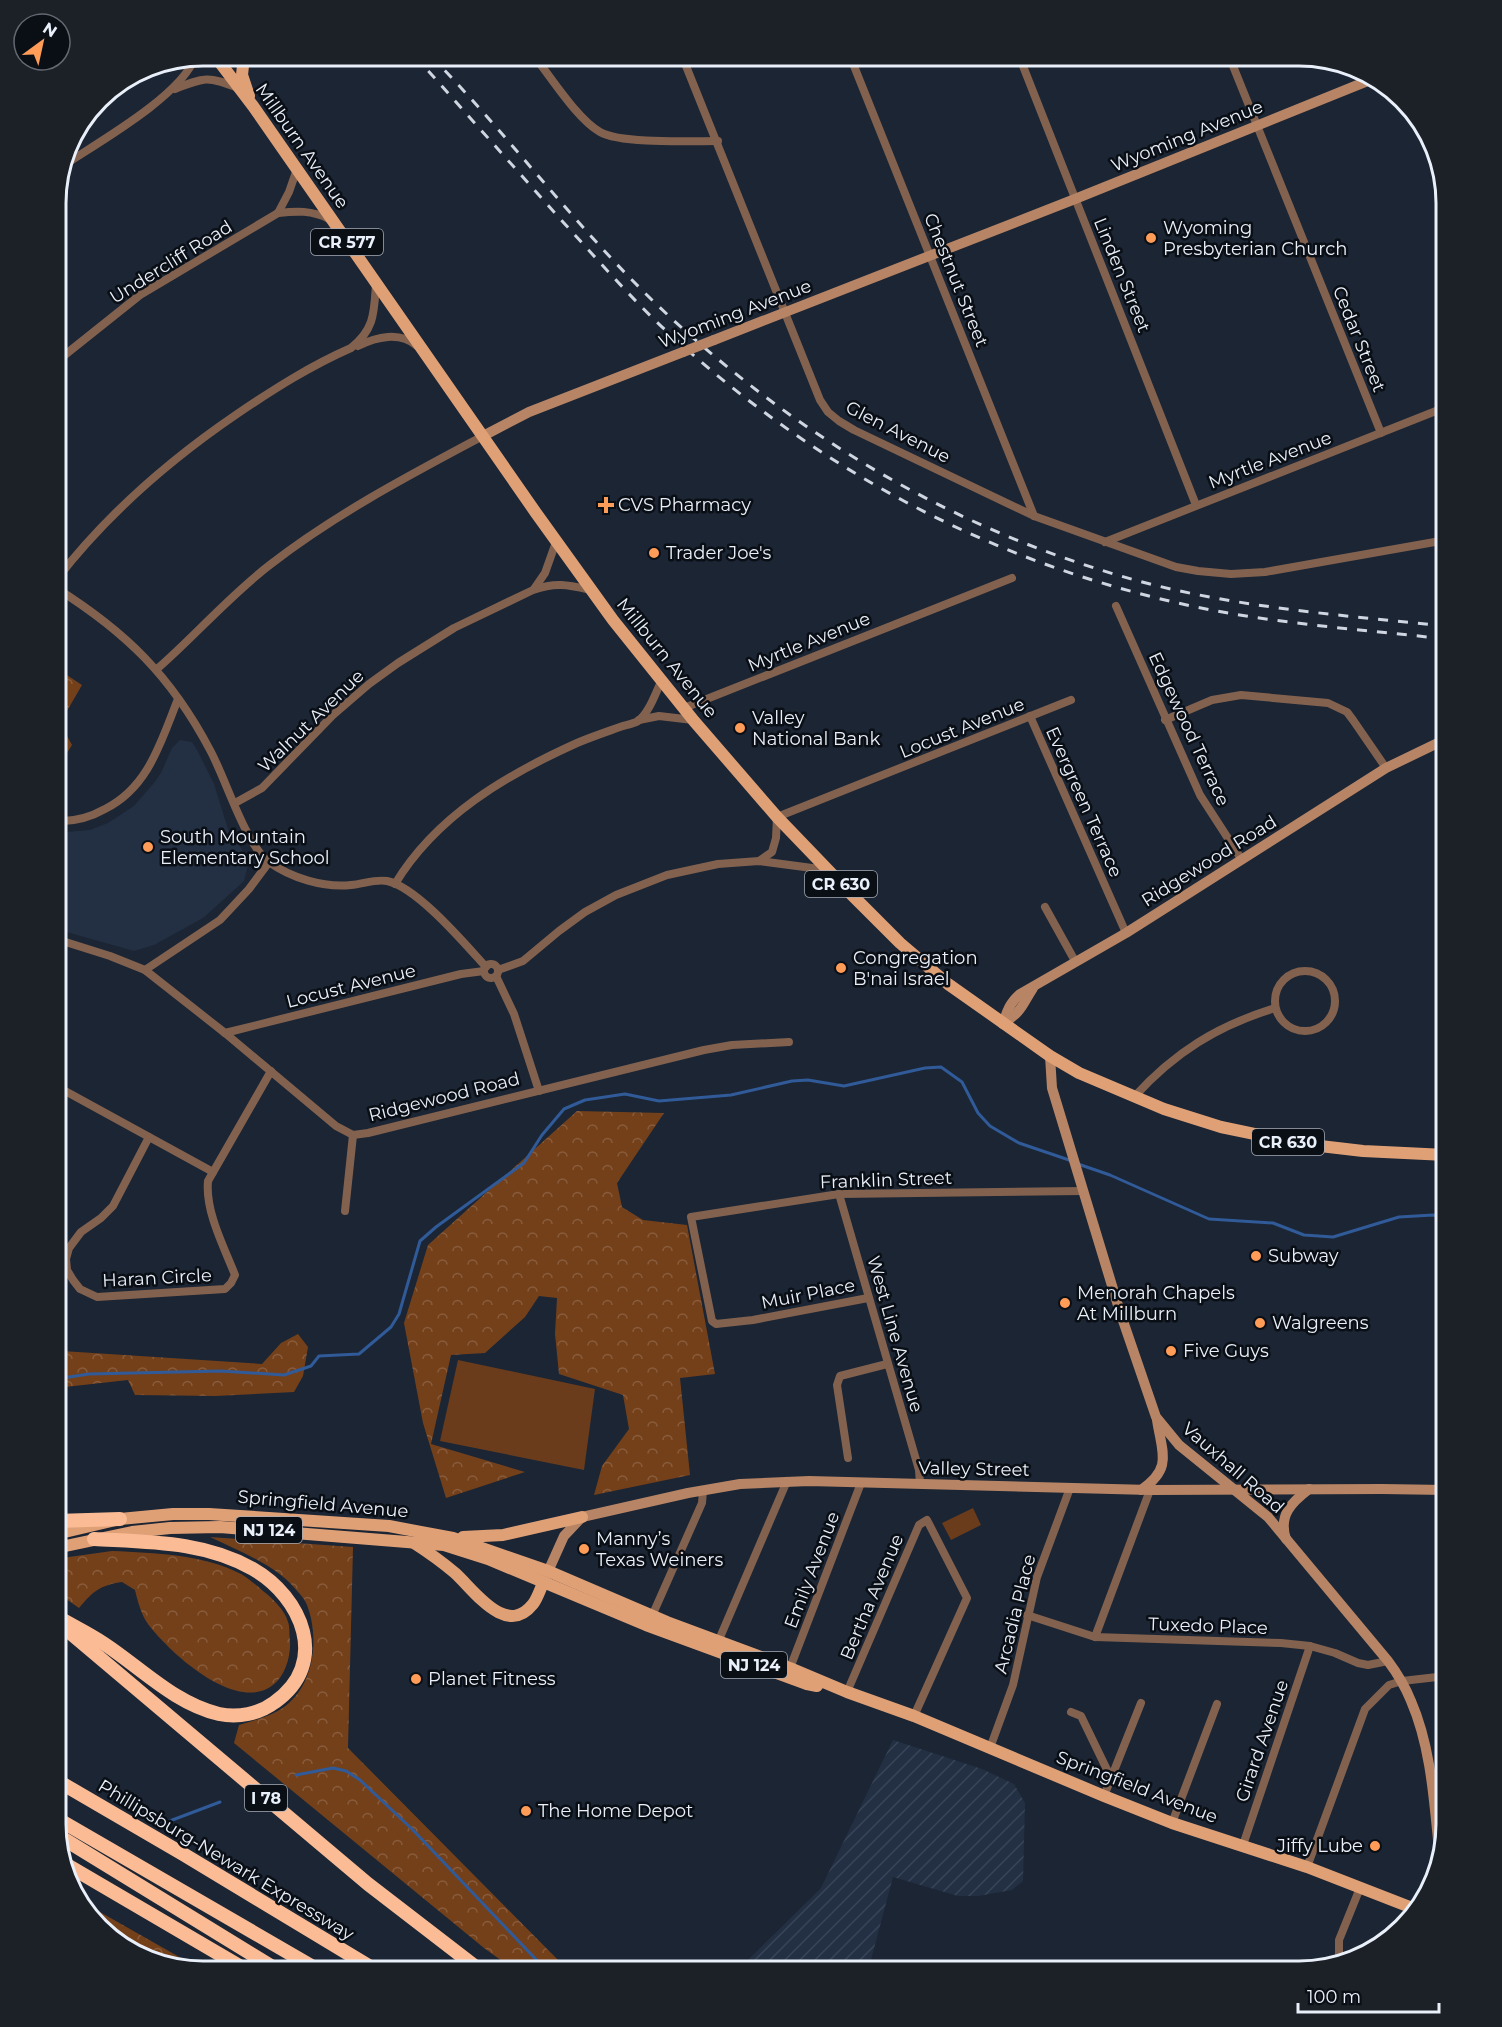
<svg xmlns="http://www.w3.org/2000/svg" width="1502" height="2027" font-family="Montserrat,sans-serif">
<defs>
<pattern id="industrial-furrows" width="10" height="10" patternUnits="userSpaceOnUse" patternTransform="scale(1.5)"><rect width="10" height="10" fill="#233044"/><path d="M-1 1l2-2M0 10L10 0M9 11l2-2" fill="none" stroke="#384457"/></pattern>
<pattern id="forest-crowns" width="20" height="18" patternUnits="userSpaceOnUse" patternTransform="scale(1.5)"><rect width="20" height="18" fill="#74401a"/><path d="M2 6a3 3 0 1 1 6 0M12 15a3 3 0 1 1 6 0" fill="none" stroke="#885c3c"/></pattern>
</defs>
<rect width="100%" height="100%" fill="#1b2534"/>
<!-- built -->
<path fill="#233044" d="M180 740 192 742 197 750 214 784 228 829 247 857 248 864 244 881 203 918 154 945 134 951 56 929V833L90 830 108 823 134 806 154 783 161 773 172 748Z"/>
<!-- industrial -->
<path fill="url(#industrial-furrows)" d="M893 1740 982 1769 1014 1784 1025 1803 1023 1881 1012 1890 978 1896H958L893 1877 868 1971H737L821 1888Z"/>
<!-- forest -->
<g fill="url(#forest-crowns)">
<path d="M56 668 82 685 60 723 72 745 57 769Z"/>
<path d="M577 1111 664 1113 617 1183 622 1207 643 1220 687 1225 715 1374 680 1378 690 1475 594 1495 602 1466 629 1429 623 1395 559 1374 555 1334 557 1298 539 1296 525 1317 485 1353 451 1355 431 1444 525 1472 446 1498 423 1423 404 1323 428 1245Z"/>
<path d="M298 1334 308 1347 303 1376 294 1392 215 1396 135 1395 128 1380 56 1388V1346L62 1351 262 1364 281 1343Z"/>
<path d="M210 1537 353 1547 348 1748 569 1971H516L484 1948 234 1743 239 1725C255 1720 276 1715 289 1703 315 1680 319 1636 307 1605 304 1597 295 1589 290 1583 268 1562 237 1550 210 1537Z"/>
<path d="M112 1551C155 1553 202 1554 241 1574 248 1578 256 1585 263 1591 272 1598 285 1610 288 1622 290 1627 289 1634 290 1640 291 1655 286 1675 273 1685 236 1714 169 1652 148 1624 141 1614 138 1602 135 1590L122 1582C101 1585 93 1591 79 1608L56 1592V1561L69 1557Z"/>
<path d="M77 1899 204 1971C186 1971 137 1957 123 1946 107 1932 92 1914 77 1899Z"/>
</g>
<!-- garden -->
<g fill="#6a3c1c">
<path d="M458 1360 595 1389 584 1470 440 1441Z"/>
<path d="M973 1508 981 1525 951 1540 942 1523Z"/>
</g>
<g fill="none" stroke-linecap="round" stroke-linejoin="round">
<!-- stream -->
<g stroke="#305a98" stroke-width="3">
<path d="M1078 1164 1110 1175 1209 1219 1273 1223 1304 1235 1333 1237 1399 1217 1433 1215 1446 1217"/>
<path d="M56 1379 89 1374 221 1371 284 1375 311 1366 319 1356 359 1354 391 1327 399 1314 420 1241 436 1227 524 1163 542 1135 564 1109 585 1100 625 1094 659 1101 731 1095 792 1081 808 1080 844 1086 925 1068 941 1067 962 1082 978 1113 990 1126 1019 1143 1072 1161"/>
<path d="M296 1775 333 1768 346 1771 360 1780 412 1829 547 1971"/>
<path d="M167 1822 220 1802"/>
</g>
<!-- street -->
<g stroke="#82624f" stroke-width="8">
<path d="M534 56C551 77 577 119 600 132 621 144 690 141 718 141"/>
<path d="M682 56 820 400 828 412 839 421 854 430 1034 516 1176 567 1198 571 1231 574 1265 572 1446 540"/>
<path d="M850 56 1034 516"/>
<path d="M1019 56 1196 505"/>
<path d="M1229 56 1381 433"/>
<path d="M175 89C205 77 208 76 238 88"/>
<path d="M64 165C99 142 182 95 195 57"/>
<path d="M278 213C296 211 312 210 329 219"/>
<path d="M358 346C376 337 400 331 417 346"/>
<path d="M56 362 140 295 278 213 289 192 297 169"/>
<path d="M1105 542 1446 407"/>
<path d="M56 580C107 514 168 461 237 414 274 389 310 366 351 348 375 329 374 312 376 284"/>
<path d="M56 588C126 632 171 676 210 750 226 779 245 844 269 862 291 878 324 888 351 885 363 884 375 879 387 881 417 887 465 944 486 967"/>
<path d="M534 589 545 573 556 542"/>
<path d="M1116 606 1200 795 1242 860"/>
<path d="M157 669C196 635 230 595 271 564 337 513 410 475 483 436"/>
<path d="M684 708 1012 578"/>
<path d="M1030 716 1126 933"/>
<path d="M639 720 659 716 693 720"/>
<path d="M1165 720 1212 700 1241 695 1328 703 1347 712 1353 720 1386 768"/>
<path d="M1439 742 1443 751 1446 797"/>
<path d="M235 803 262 788 333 715 369 684 398 663 454 628 533 590C556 582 568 585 591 590"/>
<path d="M56 821C74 822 89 818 105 809 149 787 161 741 178 699"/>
<path d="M759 861 772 852 776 838 777 817 1071 700"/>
<path d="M395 884C436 816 506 775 577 743 591 737 606 732 620 727 626 725 633 724 638 721 649 713 655 694 661 682"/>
<path d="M1045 907 1075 961"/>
<path d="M56 939 110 956 145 970 225 1033 336 1126 353 1135 368 1133 704 1050 732 1045 789 1042"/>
<circle cx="491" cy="971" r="7"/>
<path d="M145 970 220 920 249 889 269 862"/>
<path d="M498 970 523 961 559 931 585 912 616 895 667 875 718 864 759 861 827 870"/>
<circle cx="1305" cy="1001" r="30"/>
<path d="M496 976 514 1014 539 1091"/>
<path d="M225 1033 461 974 484 971"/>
<path d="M56 1086 213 1172"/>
<path d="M1134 1097C1175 1052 1217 1026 1275 1008"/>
<path d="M149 1137 113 1206 101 1218 81 1232 69 1248 66 1259 67 1270 73 1280 80 1289 97 1297 225 1289 231 1283 235 1275C224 1247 205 1211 208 1181L271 1071"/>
<path d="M839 1194 919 1470 920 1484"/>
<path d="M345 1211 353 1135"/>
<path d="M868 1298 753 1320 716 1324 712 1321 691 1217 839 1194 1083 1191"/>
<path d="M848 1458 837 1385 840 1376 887 1364"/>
<path d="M1027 1615 1095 1637 1281 1643 1310 1646 1335 1653 1358 1663 1368 1665 1388 1661"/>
<path d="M652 1616 702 1503 703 1491"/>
<path d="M1095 1637 1150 1490"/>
<path d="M718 1642 787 1481"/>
<path d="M790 1668 861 1483"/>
<path d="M847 1692 919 1525 927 1520 967 1598 914 1716"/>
<path d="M1071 1712 1081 1716 1111 1778"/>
<path d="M990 1748 1013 1685 1037 1577 1070 1488"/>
<path d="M1104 1796 1141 1703"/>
<path d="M1436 1818 1446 1817"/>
<path d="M1172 1823 1217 1704"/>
<path d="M1243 1845 1310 1646"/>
<path d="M1307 1867 1365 1709 1389 1685 1402 1681 1446 1676"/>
<path d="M1339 1961V1940L1360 1888"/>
</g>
<!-- secondary -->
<g stroke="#b78565" stroke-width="10">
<path d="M714 340 1075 199 1375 78"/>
<path d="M483 436 529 412 683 352"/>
<path d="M1003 1024C1007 1010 1010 1003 1020 994L1126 933 1386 768 1446 739"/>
<path d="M1003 1024C1023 1010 1021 1007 1033 988"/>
<path d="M1050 1056 1052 1088 1120 1312 1156 1417 1179 1445 1268 1517 1388 1661C1397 1673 1405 1686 1411 1701 1431 1747 1434 1801 1439 1850"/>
<path d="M1141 1490C1173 1468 1162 1453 1157 1420"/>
<path d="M1286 1539C1278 1515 1292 1502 1309 1489"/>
<path d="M546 1576 564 1536 582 1517 688 1493 740 1484 809 1481 1150 1490 1382 1489 1446 1490"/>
</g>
<!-- primary -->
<g stroke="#e0a076" stroke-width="12">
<path d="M215 56 253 106 536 513 613 620 694 721 777 817 853 896 900 943 948 984 1050 1056 1079 1073 1164 1109 1221 1127 1303 1144 1363 1151 1446 1155"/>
<path d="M244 56 242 75 249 96"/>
<path d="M56 1534 120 1519 173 1514H209L389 1526 453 1538 548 1571 667 1622 790 1668 847 1692 914 1716 1104 1796 1172 1823 1307 1867 1415 1909"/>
<path d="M463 1537 503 1535 582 1517"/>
<path d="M414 1543C428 1552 442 1562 455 1573 474 1590 506 1638 533 1604 537 1599 540 1590 543 1583"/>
<path d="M56 1548 132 1532 170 1528 220 1527 444 1545 488 1559 646 1625 807 1684 817 1686"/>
</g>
<!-- highway -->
<g stroke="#fbbc95" stroke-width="14">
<path d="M56 1521 120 1519"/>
<path d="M56 1616C71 1625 88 1633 103 1643 140 1667 175 1704 219 1714 238 1718 259 1714 275 1702 330 1663 302 1597 253 1569 204 1541 148 1542 94 1539"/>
<path d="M68 1631 368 1884 481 1971"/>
<path d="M56 1780 183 1854 377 1971"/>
<path d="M56 1818 320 1971"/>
<path d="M59 1836 279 1971"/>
<path d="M67 1865 248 1971"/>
</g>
<!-- rail -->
<g stroke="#cfd6e1" stroke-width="3" stroke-dasharray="10 10" stroke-linecap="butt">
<path d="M415 56C464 111 513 166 563 222 599 261 634 302 674 338 812 463 972 552 1153 597 1249 622 1348 628 1446 639"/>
<path d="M431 56C507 134 573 223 651 299 794 437 965 538 1158 586 1253 609 1350 616 1446 626"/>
</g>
<!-- secondary-bridge -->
<path stroke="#b78565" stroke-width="10" d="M683 352 714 340"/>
</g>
<!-- markers -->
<g fill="#fe9c58" stroke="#0a0e15" stroke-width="2">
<circle cx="1151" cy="238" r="6"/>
<path d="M603 496h6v6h6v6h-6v6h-6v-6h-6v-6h6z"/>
<circle cx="654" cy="553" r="6"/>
<circle cx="740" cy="728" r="6"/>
<circle cx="148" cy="847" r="6"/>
<circle cx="841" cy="968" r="6"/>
<circle cx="1256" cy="1256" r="6"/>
<circle cx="1065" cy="1303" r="6"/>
<circle cx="1260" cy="1323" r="6"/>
<circle cx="1171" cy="1351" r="6"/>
<circle cx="584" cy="1549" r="6"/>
<circle cx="416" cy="1679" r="6"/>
<circle cx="526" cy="1811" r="6"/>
<circle cx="1375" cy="1846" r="6"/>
</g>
<g text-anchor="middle" stroke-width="5" stroke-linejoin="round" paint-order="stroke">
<!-- shield labels -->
<g fill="#0a0e15" stroke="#a6acb5" stroke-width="1.5">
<rect x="311" y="229" width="72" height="26" rx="4.5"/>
<rect x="805" y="871" width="72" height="26" rx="4.5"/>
<rect x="1252" y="1129" width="72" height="26" rx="4.5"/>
<rect x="236" y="1517" width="66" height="26" rx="4.5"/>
<rect x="721" y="1652" width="66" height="26" rx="4.5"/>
<rect x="245" y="1785" width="42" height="26" rx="4.5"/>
</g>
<g font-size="16" font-weight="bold" fill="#e9f0fa">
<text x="347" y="248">CR 577</text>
<text x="841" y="890">CR 630</text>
<text x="1288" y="1148">CR 630</text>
<text x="269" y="1536">NJ 124</text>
<text x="754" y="1671">NJ 124</text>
<text x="266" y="1804">I 78</text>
</g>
<!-- street labels -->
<g font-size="18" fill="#e9f0fa" stroke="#0a0e15">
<text transform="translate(1187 136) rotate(-22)" y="6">Wyoming Avenue</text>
<text transform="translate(302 146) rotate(55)" y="6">Millburn Avenue</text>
<text transform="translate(171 262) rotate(-32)" y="6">Undercliff Road</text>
<text transform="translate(1122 275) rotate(68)" y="6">Linden Street</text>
<text transform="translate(956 280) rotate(68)" y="6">Chestnut Street</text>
<text transform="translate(735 314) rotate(-21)" y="6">Wyoming Avenue</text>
<text transform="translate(1359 339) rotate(68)" y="6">Cedar Street</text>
<text transform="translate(898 432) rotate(27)" y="6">Glen Avenue</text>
<text transform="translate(1270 460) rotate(-21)" y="6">Myrtle Avenue</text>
<text transform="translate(809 642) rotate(-22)" y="6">Myrtle Avenue</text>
<text transform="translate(667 658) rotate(51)" y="6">Millburn Avenue</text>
<text transform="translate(311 721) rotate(-44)" y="6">Walnut Avenue</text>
<text transform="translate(962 728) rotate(-22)" y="6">Locust Avenue</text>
<text transform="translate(1189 729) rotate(65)" y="6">Edgewood Terrace</text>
<text transform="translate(1084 802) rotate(66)" y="6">Evergreen Terrace</text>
<text transform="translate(1209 861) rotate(-32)" y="6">Ridgewood Road</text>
<text transform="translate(351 986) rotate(-14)" y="6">Locust Avenue</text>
<text transform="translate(444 1097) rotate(-14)" y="6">Ridgewood Road</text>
<text transform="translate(886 1180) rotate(-2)" y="6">Franklin Street</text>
<text transform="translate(157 1278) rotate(-3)" y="6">Haran Circle</text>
<text transform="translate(808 1294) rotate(-11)" y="6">Muir Place</text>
<text transform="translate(895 1334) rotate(74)" y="6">West Line Avenue</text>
<text transform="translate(1233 1468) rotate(41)" y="6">Vauxhall Road</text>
<text transform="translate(974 1469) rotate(1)" y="6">Valley Street</text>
<text transform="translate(323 1504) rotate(5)" y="6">Springfield Avenue</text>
<text transform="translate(812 1570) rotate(-69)" y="6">Emily Avenue</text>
<text transform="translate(872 1597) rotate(-67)" y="6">Bertha Avenue</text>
<text transform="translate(1015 1614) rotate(-76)" y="6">Arcadia Place</text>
<text transform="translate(1208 1626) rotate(2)" y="6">Tuxedo Place</text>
<text transform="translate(1262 1741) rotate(-71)" y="6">Girard Avenue</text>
<text transform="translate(1137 1787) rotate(21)" y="6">Springfield Avenue</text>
<text transform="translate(226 1860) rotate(31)" y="6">Phillipsburg-Newark Expressway</text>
</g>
<!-- poi labels -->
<g font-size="18" fill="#e9f0fa" stroke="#0a0e15" text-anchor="start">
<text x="1163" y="234">Wyoming<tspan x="1163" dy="21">Presbyterian Church</tspan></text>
<text x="618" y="511">CVS Pharmacy</text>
<text x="666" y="559">Trader Joe's</text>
<text x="752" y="724">Valley<tspan x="752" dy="21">National Bank</tspan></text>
<text x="160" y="843">South Mountain<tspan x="160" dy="21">Elementary School</tspan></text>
<text x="853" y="964">Congregation<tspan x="853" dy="21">B'nai Israel</tspan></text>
<text x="1268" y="1262">Subway</text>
<text x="1077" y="1299">Menorah Chapels<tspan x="1077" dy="21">At Millburn</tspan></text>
<text x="1272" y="1329">Walgreens</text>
<text x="1183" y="1357">Five Guys</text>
<text x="596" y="1545">Manny’s<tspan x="596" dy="21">Texas Weiners</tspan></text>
<text x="428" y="1685">Planet Fitness</text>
<text x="538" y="1817">The Home Depot</text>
<text x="1363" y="1852" text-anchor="end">Jiffy Lube</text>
</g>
</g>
<!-- crop -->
<path d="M0 0H1502V2027H0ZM203 66H1299A137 137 0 0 1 1436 203V1824A137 137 0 0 1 1299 1961H203A137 137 0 0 1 66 1824V203A137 137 0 0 1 203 66Z" fill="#1c2027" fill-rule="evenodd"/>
<path fill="none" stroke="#e9f0fa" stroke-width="3" d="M203 66H1299A137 137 0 0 1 1436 203V1824A137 137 0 0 1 1299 1961H203A137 137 0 0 1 66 1824V203A137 137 0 0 1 203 66Z"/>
<!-- north arrow -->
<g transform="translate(42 42) rotate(33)"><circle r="28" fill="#0a0e15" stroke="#636871" stroke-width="1.5"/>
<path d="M0-4.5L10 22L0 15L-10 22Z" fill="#fe9c58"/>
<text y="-9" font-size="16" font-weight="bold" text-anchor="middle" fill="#e9f0fa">N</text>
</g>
<!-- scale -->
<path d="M1298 2003v9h141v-9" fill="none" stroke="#e9f0fa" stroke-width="3"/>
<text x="1307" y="2003" font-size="18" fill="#e9f0fa" stroke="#0a0e15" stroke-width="4.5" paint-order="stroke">100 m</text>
</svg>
